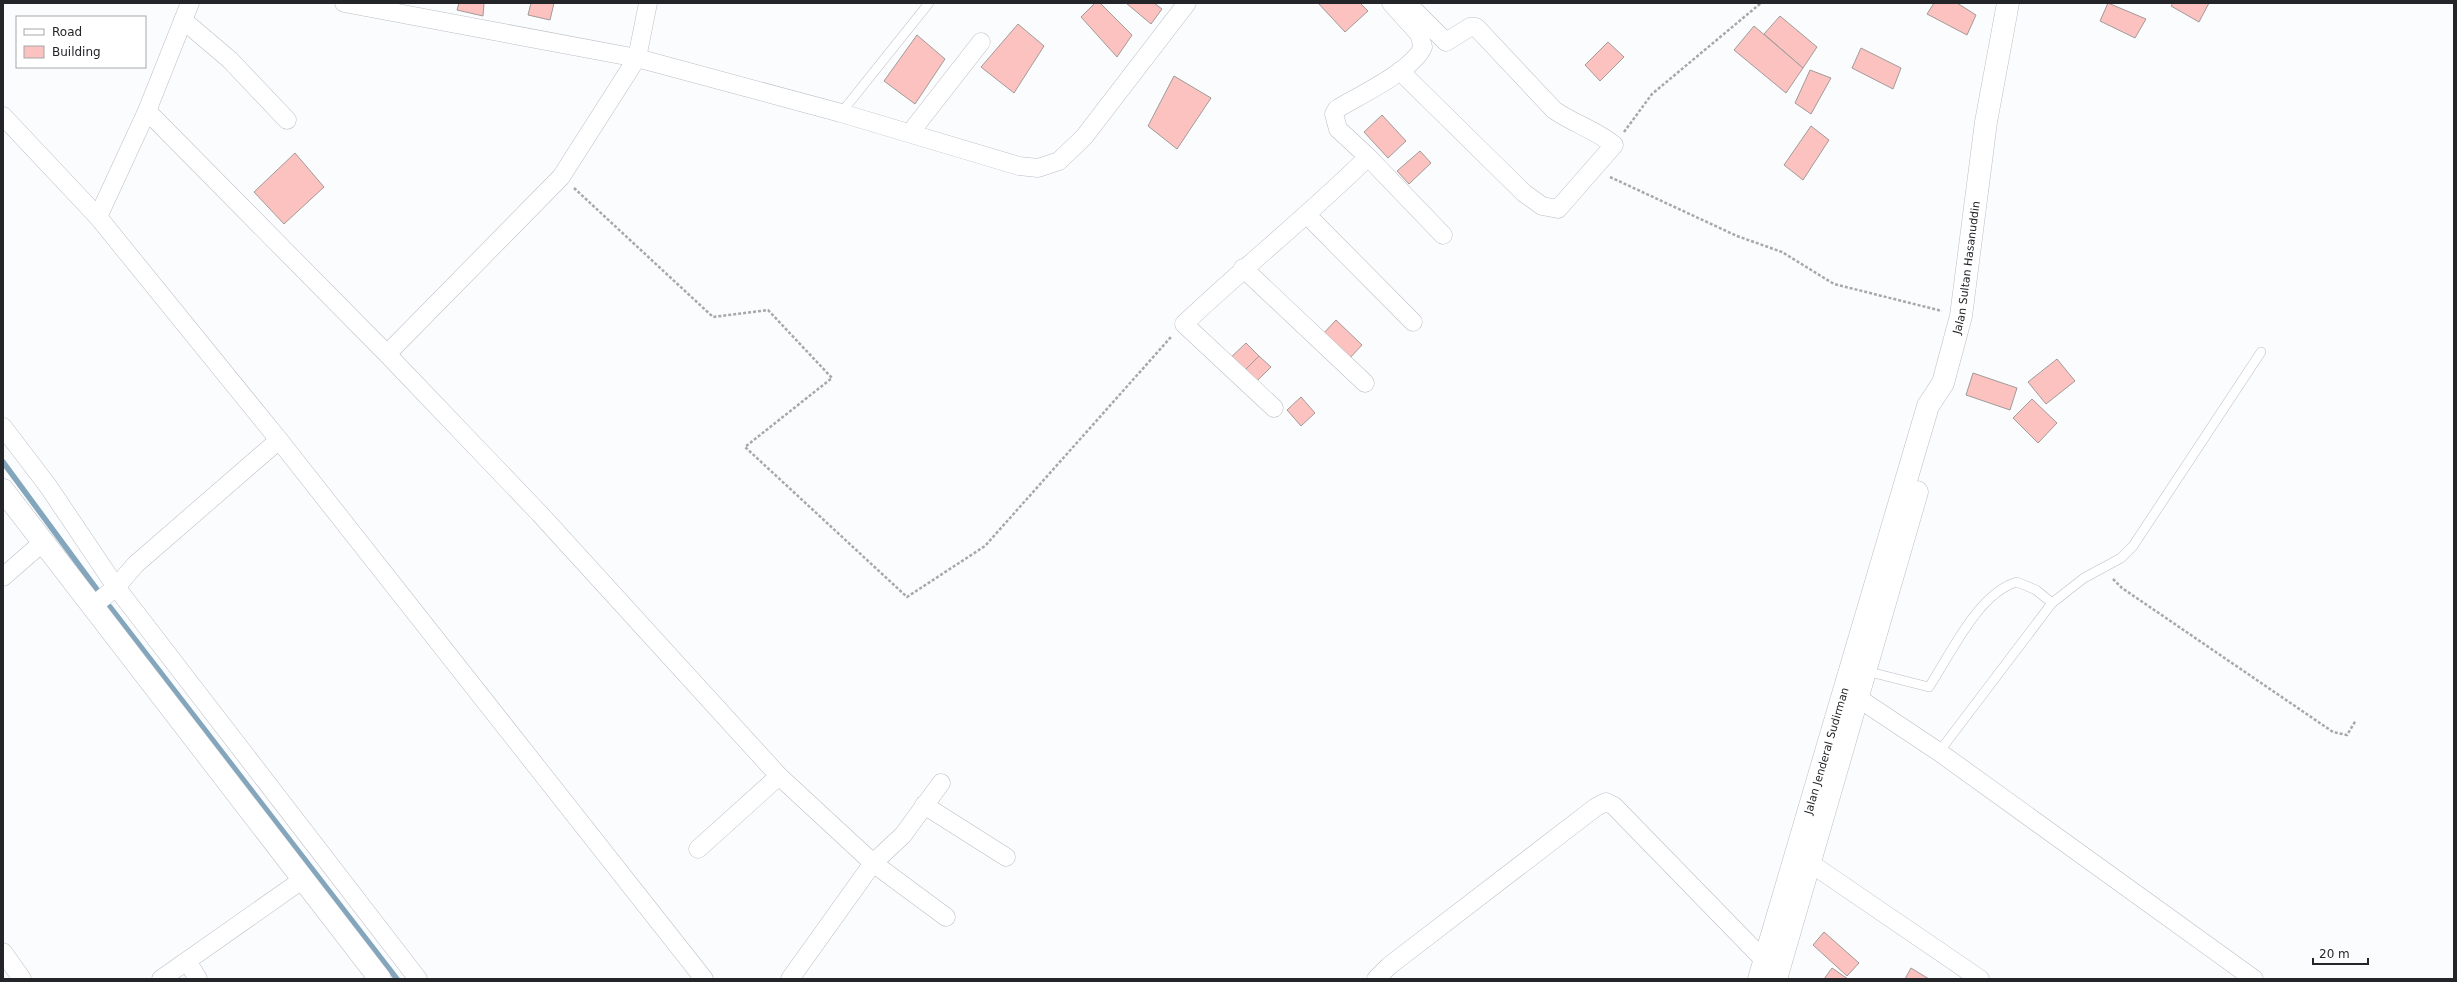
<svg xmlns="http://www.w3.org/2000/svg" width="2457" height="982" font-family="'DejaVu Sans',sans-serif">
<rect width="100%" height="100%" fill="#fafcfe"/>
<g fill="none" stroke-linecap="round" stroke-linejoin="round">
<!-- stream -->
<g stroke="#84a6bc" stroke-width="5.5">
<path d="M3 462 98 591"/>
<path d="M110 607 397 979"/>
</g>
</g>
<!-- building -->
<g fill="#fbc2bf" stroke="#a29a99">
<path d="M459 3H484L483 16 457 10Z"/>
<path d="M531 3H554L550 20 528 15Z"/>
<path d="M1095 3H1100L1132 35 1117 57 1081 17Z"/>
<path d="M1126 3H1154L1162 9 1151 24Z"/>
<path d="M1318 3H1360L1368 11 1345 32Z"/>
<path d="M1934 3H1957L1976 15 1967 35 1927 14Z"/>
<path d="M2108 3 2146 19 2135 38 2100 21Z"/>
<path d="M2173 3H2209L2199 22 2171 6Z"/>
<path d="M1780 16 1817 47 1803 68 1764 34Z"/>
<path d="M1018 24 1044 46 1014 93 981 67Z"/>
<path d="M1754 26 1803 68 1786 93 1734 50Z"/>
<path d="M917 35 945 59 915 104 884 81Z"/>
<path d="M1608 42 1624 57 1600 81 1585 65Z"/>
<path d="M1861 48 1901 68 1893 89 1852 68Z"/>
<path d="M1810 70 1831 78 1811 114 1795 103Z"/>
<path d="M1174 76 1211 98 1177 149 1148 126Z"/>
<path d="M1382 115 1406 141 1388 158 1364 132Z"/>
<path d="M1811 126 1829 140 1803 180 1784 165Z"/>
<path d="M1420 151 1431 163 1409 184 1397 171Z"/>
<path d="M295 153 324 187 284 224 254 192Z"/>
<path d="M1336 320 1362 345 1348 360 1322 335Z"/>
<path d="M1246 343 1259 356 1241 374 1228 360Z"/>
<path d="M1259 356 1271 367 1252 386 1241 374Z"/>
<path d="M2057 359 2075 381 2046 404 2028 382Z"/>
<path d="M1973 373 2017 388 2010 410 1966 395Z"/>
<path d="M1301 397 1315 413 1301 426 1287 410Z"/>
<path d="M2032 399 2057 423 2038 443 2013 418Z"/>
<path d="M1824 932 1859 963 1847 976 1813 945Z"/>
<path d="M1832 968 1848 979H1824Z"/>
<path d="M1911 968 1929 979H1905Z"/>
</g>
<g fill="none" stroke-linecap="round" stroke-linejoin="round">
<!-- service casing -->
<g stroke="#bbbec5" stroke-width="10">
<g id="service">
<path d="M841 113 929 3"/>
<path d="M1866 671 1929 687C1950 655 1979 592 2017 582L2036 590 2052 603"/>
<path d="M1939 752 2052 603 2084 578 2121 558 2133 546 2261 352"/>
</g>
</g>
<!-- minor casing -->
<g stroke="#bbbec5" stroke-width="19">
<g id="minor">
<path d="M190 3 147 111 98 217 279 440 704 979"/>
<path d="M344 3 637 58 841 113 1019 166 1038 168 1059 161 1084 137 1187 3"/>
<path d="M183 20 230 60 287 120"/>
<path d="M1400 71 1524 193 1542 206 1558 209 1614 145C1596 130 1574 124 1554 110L1476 27H1470L1446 42 1416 12 1411 10 1401 13"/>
<path d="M147 111 387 354 540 514 779 776 873 863 946 917"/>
<path d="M3 116 98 217"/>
<path d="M910 133 981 42"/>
<path d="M1368 157 1443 235"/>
<path d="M1307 215 1413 322"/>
<path d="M1243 268 1365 383"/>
<path d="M387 354 561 177 637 58 648 3"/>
<path d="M1274 408 1184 324C1244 267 1309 215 1368 157L1338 129 1334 114 1337 109C1360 95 1412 71 1423 47L1419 34 1391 3"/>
<path d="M3 427 48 486 116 587 418 979"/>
<path d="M3 577 42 543"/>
<path d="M94 605 116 587 136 564 279 440"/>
<path d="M1846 693 1858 698 1939 752 2254 979"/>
<path d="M924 805 1006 857"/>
<path d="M698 849 779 776"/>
<path d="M1810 863 1980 979"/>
<path d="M3 952 22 979"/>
<path d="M187 961 198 979"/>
<path d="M161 979 302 880"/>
<path d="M790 979 873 863 903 835 941 783"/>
<path d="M1376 979 1389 966 1596 807 1606 802 1614 806 1765 961 1774 967"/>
</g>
</g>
<!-- tertiary casing -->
<g stroke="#bbbec5" stroke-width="23">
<path id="tertiary" d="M3 490 380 979"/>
</g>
<!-- secondary casing -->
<g stroke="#bbbec5" stroke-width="23">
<g id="secondary">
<path id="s1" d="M1759 979 1928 406 1943 383 1961 316 1986 122 2008 3"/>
<path d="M1776 979 1917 492"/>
</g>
</g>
<!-- path -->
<g stroke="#a6a8aa" stroke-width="2.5" stroke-dasharray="3 2" stroke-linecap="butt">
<path d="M1624 132 1652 94 1761 3"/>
<path d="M1610 177 1737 236 1782 252 1834 284 1942 311"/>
<path d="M574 188 713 317 768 310 832 378 745 447 907 597 985 546 1171 337"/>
<path d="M2113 579 2122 588 2333 732 2347 735 2356 720"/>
</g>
<!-- service -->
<use href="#service" stroke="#fff" stroke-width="9"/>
<!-- minor -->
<use href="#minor" stroke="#fff" stroke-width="18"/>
<!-- tertiary -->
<use href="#tertiary" stroke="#fff" stroke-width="22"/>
<!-- secondary -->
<use href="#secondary" stroke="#fff" stroke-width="22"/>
</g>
<g text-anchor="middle" stroke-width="3.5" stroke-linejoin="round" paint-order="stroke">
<!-- street labels -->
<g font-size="11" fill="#242528" stroke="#fff">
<text dy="4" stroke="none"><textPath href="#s1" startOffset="743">Jalan Sultan Hasanuddin</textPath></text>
<text dy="4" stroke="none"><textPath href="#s1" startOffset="238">Jalan Jenderal Sudirman</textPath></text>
</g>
</g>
<!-- border -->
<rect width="2457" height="982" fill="none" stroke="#242528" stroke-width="8"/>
<!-- legend -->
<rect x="16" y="16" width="130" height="52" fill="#ffffff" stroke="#a7a8a9"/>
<rect x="24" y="29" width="20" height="6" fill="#ffffff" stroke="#a7a8a9"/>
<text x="52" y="36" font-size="12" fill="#242528">Road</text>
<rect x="24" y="46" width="20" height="12" fill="#fbc2bf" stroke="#a7a8a9"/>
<text x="52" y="56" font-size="12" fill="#242528">Building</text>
<!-- scale -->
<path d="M2313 958v6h55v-6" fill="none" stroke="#242528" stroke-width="2"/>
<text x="2319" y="958" font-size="12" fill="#242528" stroke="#ffffff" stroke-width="3" paint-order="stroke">20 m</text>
</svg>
